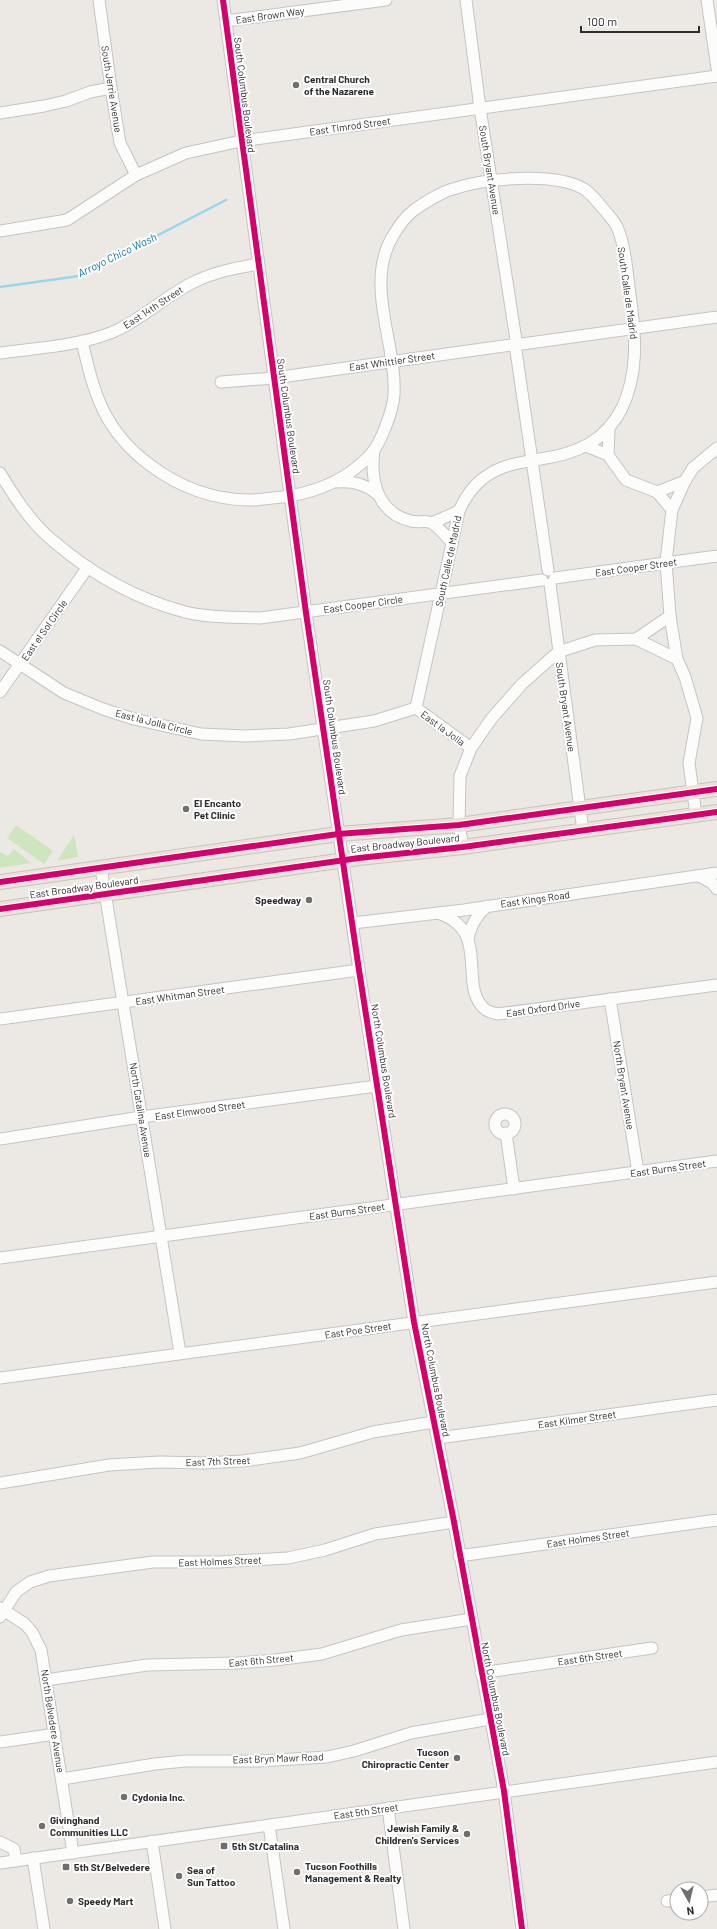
<svg xmlns="http://www.w3.org/2000/svg" width="717" height="1929" font-family="Barlow,sans-serif">
<rect width="100%" height="100%" fill="#ece8e4"/>
<!-- green -->
<g fill="#cee6be">
<path d="M16 825 53 851 44 864 7 838Z"/>
<path d="M74 835 78 857 57 861Z"/>
<path d="M14 849 31 863 0 868V852L8 856Z"/>
</g>
<g fill="none" stroke-linecap="round" stroke-linejoin="round">
<!-- stream -->
<path stroke="#99d6ec" stroke-width="2.5" d="M0 287 79 276 226 200"/>
<!-- minor casing -->
<g stroke="#c5c4c5" stroke-width="13">
<g id="minor">
<path d="M99 0 111 88 120 143 136 175"/>
<path d="M223 0 306 613 359 970 414 1322 454 1522 504 1791 522 1929"/>
<path d="M466 0 480 108 516 340"/>
<path d="M707 0 717 68"/>
<path d="M226 21 386 0"/>
<path d="M0 113 44 106 66 101 90 92 111 88"/>
<path d="M0 231 67 220 136 175 186 153 241 141 717 76"/>
<path d="M82 341C94 394 104 431 150 465 179 487 214 500 250 500 260 500 271 498 282 497 308 494 337 484 357 467 362 463 367 459 371 454 381 443 393 410 394 395 397 342 363 283 394 234 400 224 405 217 414 210 426 202 439 193 453 189 484 178 555 172 584 189 592 194 600 205 606 212 610 217 615 222 617 227 627 250 627 278 631 302 636 339 638 374 622 408 605 442 576 454 540 459 526 462 510 463 497 470 479 478 467 493 459 511L416 708"/>
<path d="M522 344 717 317"/>
<path d="M516 351 548 570"/>
<path d="M0 353C38 348 78 346 113 332 143 319 165 296 194 282 214 272 236 268 258 264"/>
<path d="M221 382 274 378 511 345"/>
<path d="M586 446 608 455 626 480 657 492 685 481"/>
<path d="M374 450C370 480 377 513 411 521 417 523 427 520 432 523 439 527 446 537 452 542"/>
<path d="M608 455 609 429"/>
<path d="M0 473C14 496 31 523 52 540 90 573 136 599 185 612 208 618 236 617 260 618L542 580"/>
<path d="M338 482C353 481 365 484 376 493"/>
<path d="M657 492 672 510"/>
<path d="M432 523 459 511"/>
<path d="M555 578 717 556"/>
<path d="M550 584 583 831"/>
<path d="M636 639 677 659"/>
<path d="M0 651 64 693 103 709 134 719 201 734 245 736 289 734 374 721 416 708"/>
<path d="M0 692 88 567"/>
<path d="M416 708 471 748"/>
<path d="M696 815 689 763 697 718 685 677 677 659 670 616 666 562 672 510 685 481 693 468 717 448"/>
<path d="M463 847 459 825 460 776 471 748 492 718 522 684 558 652 595 640 636 639 670 616"/>
<path d="M101 868 180 1353"/>
<path d="M699 876 712 883 717 889"/>
<path d="M438 913C493 931 456 986 486 1010 489 1012 495 1013 498 1014L717 985"/>
<path d="M353 923 464 910 717 873"/>
<path d="M468 939C471 925 476 916 487 906"/>
<path d="M610 999 638 1172"/>
<path d="M0 1019 359 970"/>
<circle cx="505" cy="1124" r="10"/>
<path d="M506 1133 514 1189"/>
<path d="M0 1139 141 1117 377 1086"/>
<path d="M0 1258 717 1161"/>
<path d="M0 1378 717 1282"/>
<path d="M438 1438 717 1400"/>
<path d="M0 1483 109 1465 160 1462 204 1463 242 1461 300 1453 373 1432 434 1422"/>
<path d="M459 1556 717 1520"/>
<path d="M0 1608 25 1624 32 1632 41 1650 73 1853"/>
<path d="M0 1617 16 1592 30 1582 49 1576 153 1562H219L288 1558 325 1550 375 1534 454 1522"/>
<path d="M481 1673 652 1648"/>
<path d="M46 1680 147 1665 237 1663 275 1660 322 1654 401 1630 472 1619"/>
<path d="M0 1742 55 1734"/>
<path d="M62 1779 155 1764 185 1761H259L327 1757 354 1751 411 1733 490 1719"/>
<path d="M388 1808 404 1929"/>
<path d="M269 1825 284 1929"/>
<path d="M152 1841 165 1929"/>
<path d="M0 1842 14 1849 16 1861"/>
<path d="M33 1858 44 1929"/>
<path d="M0 1863 717 1762"/>
<path d="M701 1897 717 1895"/>
<path d="M667 1901 677 1900"/>
</g>
</g>
<!-- major casing -->
<g stroke="#c6c5c4" stroke-width="16">
<g id="major">
<path d="M0 882 338 834 459 825 717 789"/>
<path d="M0 909 359 858 463 847 717 812"/>
</g>
</g>
<!-- minor -->
<use href="#minor" stroke="#fcfcfb" stroke-width="11"/>
<!-- major -->
<use href="#major" stroke="#e8e4d6" stroke-width="14"/>
<!-- cycleway casing -->
<g stroke="#fff" stroke-width="8">
<g id="cycleway">
<path d="M223 0 306 613 359 970 414 1322 454 1522 504 1791 522 1929"/>
<path d="M0 882 338 834 459 825 717 789"/>
<path d="M0 909 359 858 463 847 717 812"/>
</g>
</g>
<!-- cycleway -->
<use href="#cycleway" stroke="#d6006c" stroke-width="6"/>
</g>
<!-- markers -->
<g fill="#706f6e" stroke="#fff" stroke-width="1.5">
<circle cx="296" cy="85" r="4"/>
<circle cx="186" cy="809" r="4"/>
<circle cx="309" cy="900" r="4"/>
<circle cx="457" cy="1758" r="4"/>
<circle cx="124" cy="1797" r="4"/>
<circle cx="42" cy="1826" r="4"/>
<circle cx="467" cy="1834" r="4"/>
<rect x="220" y="1842" width="8" height="8" rx="2"/>
<rect x="62" y="1863" width="8" height="8" rx="2"/>
<circle cx="297" cy="1872" r="4"/>
<circle cx="179" cy="1876" r="4"/>
<circle cx="70" cy="1901" r="4"/>
</g>
<g text-anchor="middle" stroke-width="4" stroke-linejoin="round" paint-order="stroke">
<!-- street labels -->
<g font-size="10" fill="#2e2e2e" stroke="#fff">
<text transform="translate(270 15) rotate(-8)" y="4">East Brown Way</text>
<text transform="translate(112 89) rotate(81)" y="4">South Jerrie Avenue</text>
<text transform="translate(245 95) rotate(83)" y="4">South Columbus Boulevard</text>
<text transform="translate(350 126) rotate(-8)" y="4">East Timrod Street</text>
<text transform="translate(490 170) rotate(81)" y="4">South Bryant Avenue</text>
<text transform="translate(628 293) rotate(82)" y="4">South Calle de Madrid</text>
<text transform="translate(153 307) rotate(-33)" y="4">East 14th Street</text>
<text transform="translate(392 361) rotate(-8)" y="4">East Whittier Street</text>
<text transform="translate(289 416) rotate(82)" y="4">South Columbus Boulevard</text>
<text transform="translate(448 561) rotate(-78)" y="4">South Calle de Madrid</text>
<text transform="translate(636 567) rotate(-8)" y="4">East Cooper Street</text>
<text transform="translate(363 604) rotate(-8)" y="4">East Cooper Circle</text>
<text transform="translate(44 630) rotate(-55)" y="4">East el Sol Circle</text>
<text transform="translate(566 707) rotate(82)" y="4">South Bryant Avenue</text>
<text transform="translate(154 722) rotate(14)" y="4">East la Jolla Circle</text>
<text transform="translate(443 728) rotate(36)" y="4">East la Jolla</text>
<text transform="translate(335 737) rotate(82)" y="4">South Columbus Boulevard</text>
<text transform="translate(405 843) rotate(-6)" y="4">East Broadway Boulevard</text>
<text transform="translate(84 887) rotate(-8)" y="4">East Broadway Boulevard</text>
<text transform="translate(535 899) rotate(-8)" y="4">East Kings Road</text>
<text transform="translate(180 995) rotate(-8)" y="4">East Whitman Street</text>
<text transform="translate(543 1008) rotate(-8)" y="4">East Oxford Drive</text>
<text transform="translate(384 1061) rotate(81)" y="4">North Columbus Boulevard</text>
<text transform="translate(624 1085) rotate(81)" y="4">North Bryant Avenue</text>
<text transform="translate(141 1110) rotate(81)" y="4">North Catalina Avenue</text>
<text transform="translate(200 1110) rotate(-8)" y="4">East Elmwood Street</text>
<text transform="translate(668 1168) rotate(-8)" y="4">East Burns Street</text>
<text transform="translate(347 1211) rotate(-8)" y="4">East Burns Street</text>
<text transform="translate(358 1330) rotate(-8)" y="4">East Poe Street</text>
<text transform="translate(436 1380) rotate(79)" y="4">North Columbus Boulevard</text>
<text transform="translate(577 1419) rotate(-8)" y="4">East Kilmer Street</text>
<text transform="translate(218 1461) rotate(-2)" y="4">East 7th Street</text>
<text transform="translate(588 1538) rotate(-8)" y="4">East Holmes Street</text>
<text transform="translate(220 1561) rotate(-2)" y="4">East Holmes Street</text>
<text transform="translate(590 1657) rotate(-8)" y="4">East 6th Street</text>
<text transform="translate(261 1660) rotate(-5)" y="4">East 6th Street</text>
<text transform="translate(496 1699) rotate(79)" y="4">North Columbus Boulevard</text>
<text transform="translate(53 1721) rotate(81)" y="4">North Belvedere Avenue</text>
<text transform="translate(278 1758) rotate(-2)" y="4">East Bryn Mawr Road</text>
<text transform="translate(366 1811) rotate(-8)" y="4">East 5th Street</text>
</g>
<!-- poi labels -->
<g font-size="10" font-weight="bold" fill="#2e2e2e" stroke="#fff" text-anchor="start">
<text x="304" y="83">Central Church<tspan x="304" dy="12">of the Nazarene</tspan></text>
<text x="194" y="807">El Encanto<tspan x="194" dy="12">Pet Clinic</tspan></text>
<text x="301" y="904" text-anchor="end">Speedway</text>
<text x="449" y="1756" text-anchor="end">Tucson<tspan x="449" dy="12">Chiropractic Center</tspan></text>
<text x="132" y="1801">Cydonia Inc.</text>
<text x="50" y="1824">Givinghand<tspan x="50" dy="12">Communities LLC</tspan></text>
<text x="459" y="1832" text-anchor="end">Jewish Family &amp;<tspan x="459" dy="12">Children's Services</tspan></text>
<text x="232" y="1850">5th St/Catalina</text>
<text x="305" y="1870">Tucson Foothills<tspan x="305" dy="12">Management &amp; Realty</tspan></text>
<text x="74" y="1871">5th St/Belvedere</text>
<text x="187" y="1874">Sea of<tspan x="187" dy="12">Sun Tattoo</tspan></text>
<text x="78" y="1905">Speedy Mart</text>
</g>
<!-- water labels -->
<g font-size="11" font-style="italic" fill="#0d6fa3" stroke="#fff">
<text transform="translate(117 255) rotate(-26)" y="4">Arroyo Chico Wash</text>
</g>
</g>
<!-- north arrow -->
<g transform="translate(689 1901) rotate(172)"><circle r="19" fill="#ffffff" stroke="#ababab"/>
<path d="M0-3L7 15L0 10L-7 15Z" fill="#706f6e"/>
<text y="-6" font-size="11" font-weight="bold" text-anchor="middle" fill="#2e2e2e">N</text>
</g>
<!-- scale -->
<path d="M581 26v6h118v-6" fill="none" stroke="#2e2e2e" stroke-width="2"/>
<text x="587" y="26" font-size="12" fill="#2e2e2e" stroke="#ffffff" stroke-width="3" paint-order="stroke">100 m</text>
</svg>
